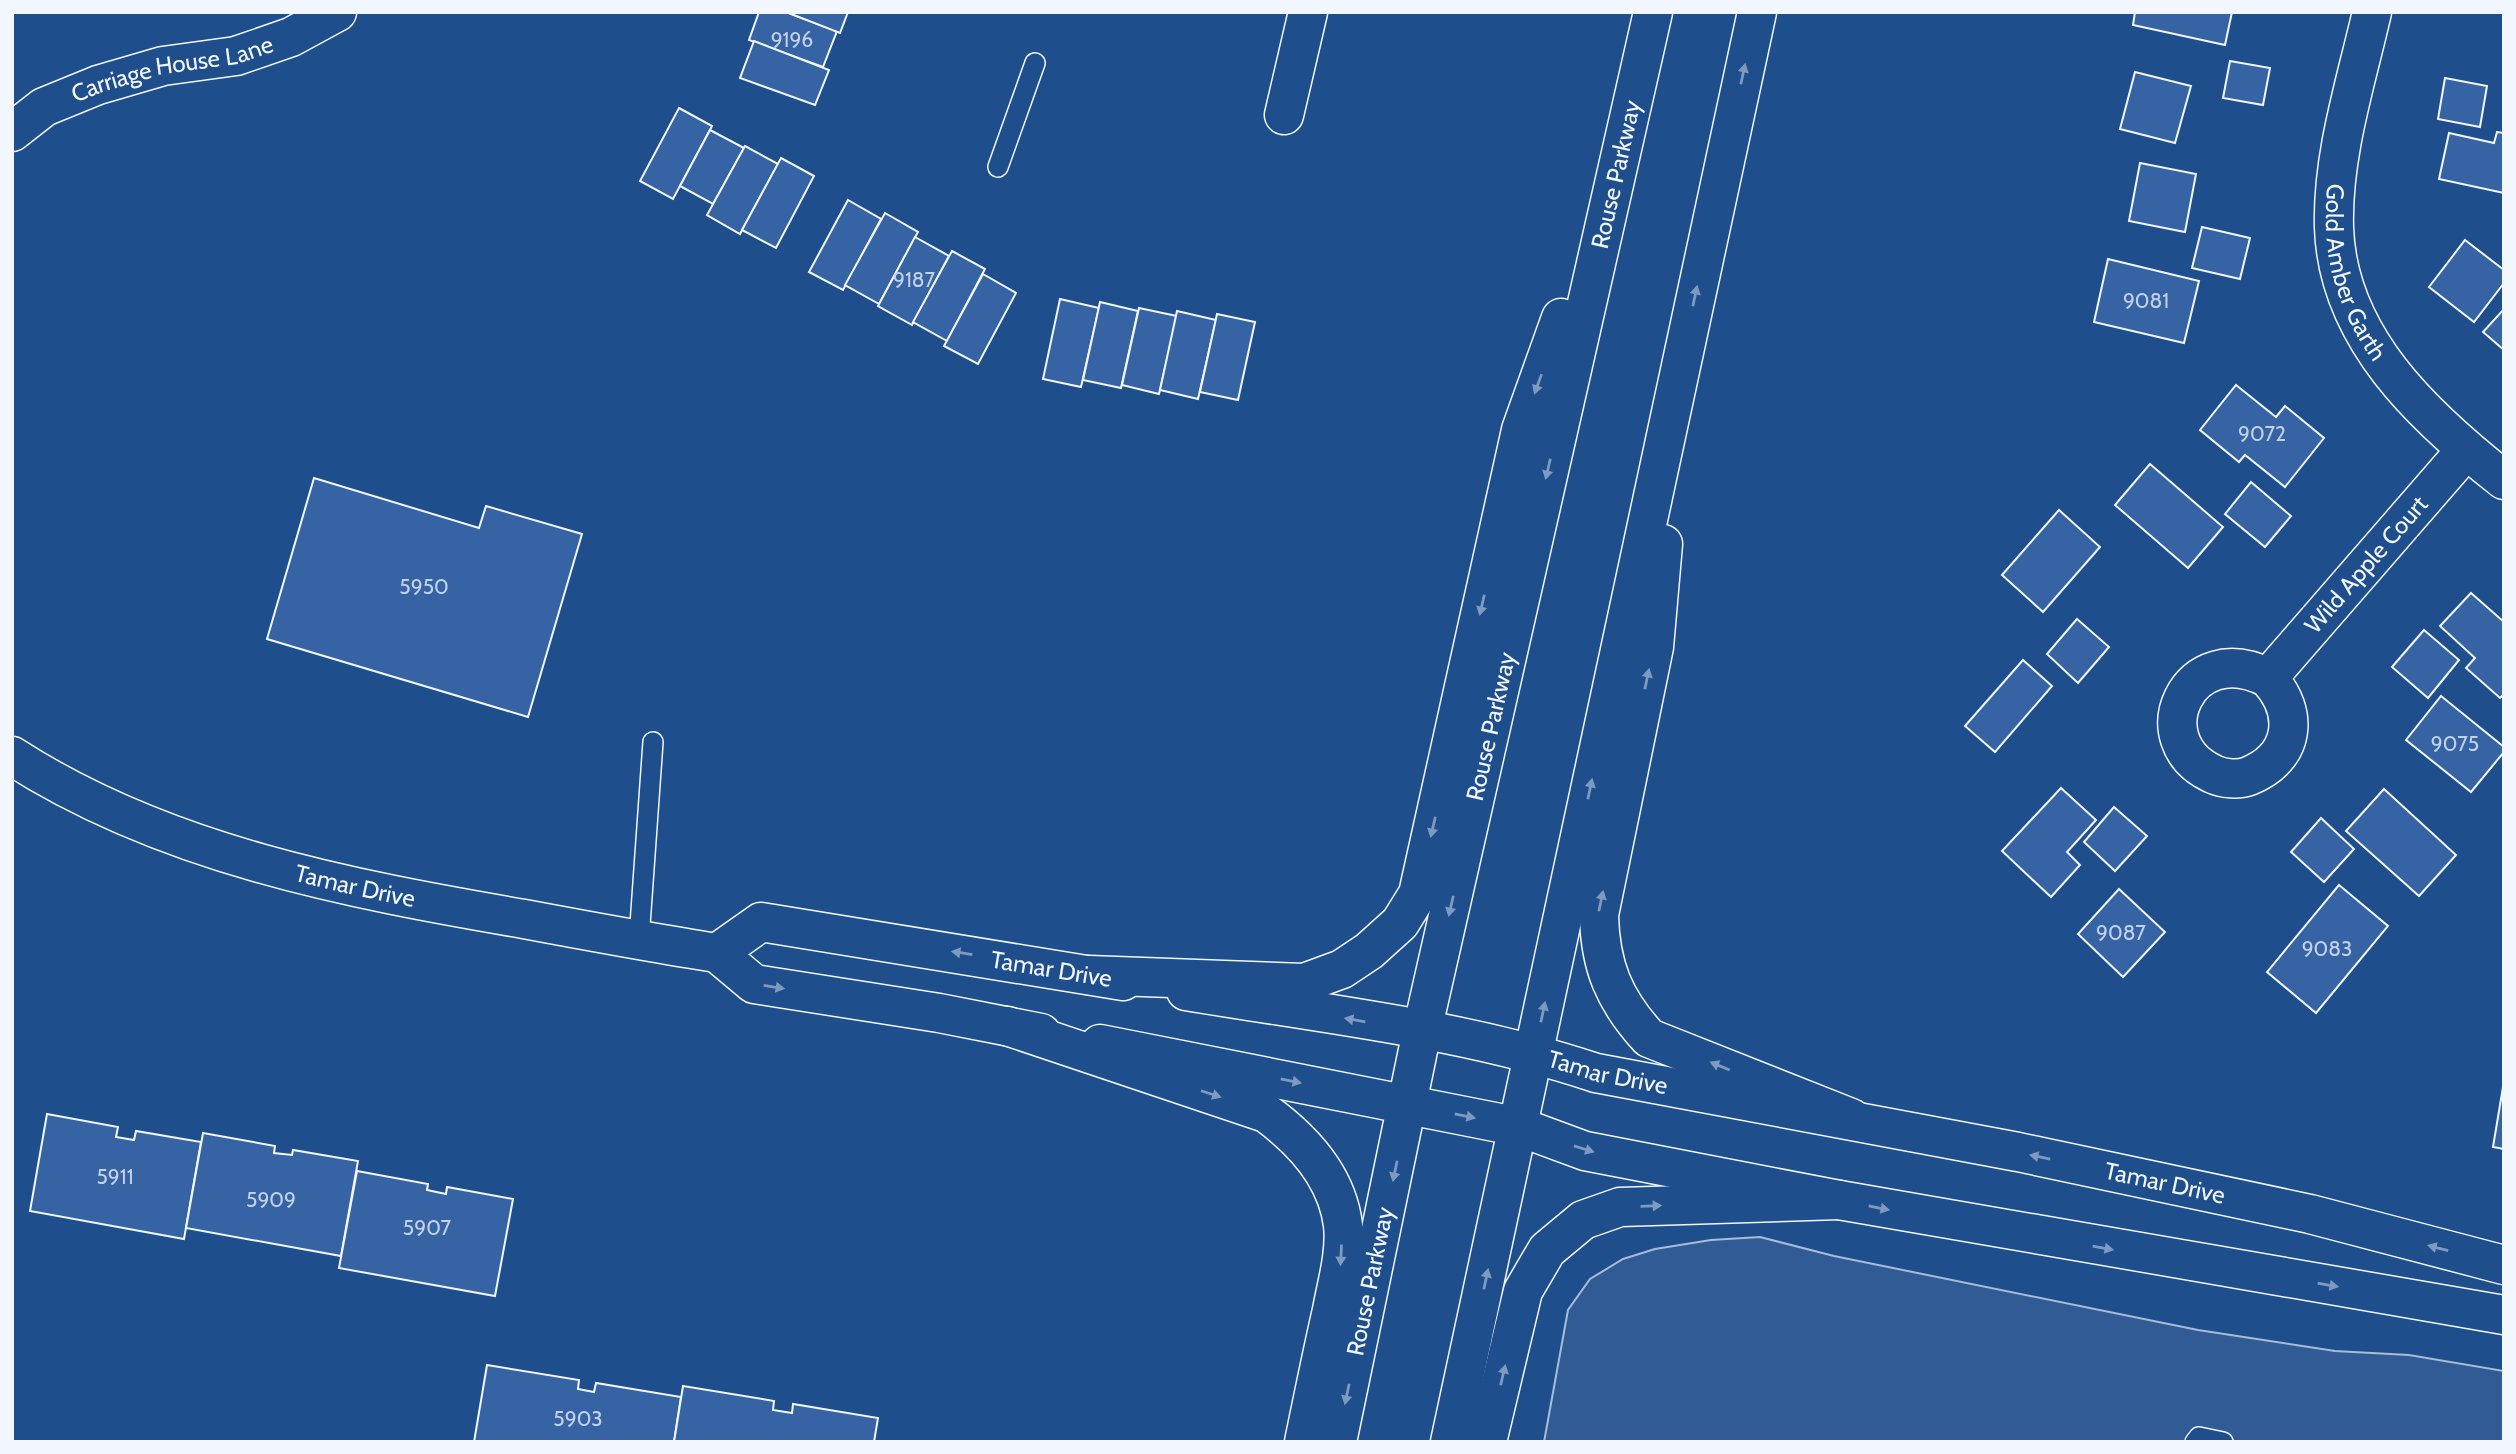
<svg xmlns="http://www.w3.org/2000/svg" width="2516" height="1454" font-family="Cabin,sans-serif">
<rect width="100%" height="100%" fill="#1f4e8c"/>
<!-- built -->
<path fill="#305b95" stroke="#a8bbd7" stroke-width="2" d="M1760 1237 1834 1256 2198 1330 2335 1351 2409 1355 2504 1371V1442H1544L1568 1310 1590 1279 1623 1259 1655 1249 1711 1240Z"/>
<!-- building -->
<g fill="#3563a3" stroke="#f2f6ff" stroke-width="2">
<path d="M759 12H786L837 31 823 67 749 40Z"/>
<path d="M786 12H848L840 33Z"/>
<path d="M2135 12H2232L2225 45 2133 25Z"/>
<path d="M754 41 829 70 815 105 740 78Z"/>
<path d="M2230 61 2270 68 2263 105 2223 98Z"/>
<path d="M2135 72 2191 86 2175 143 2120 129Z"/>
<path d="M2445 78 2487 86 2480 127 2438 119Z"/>
<path d="M679 108 712 126 673 199 640 181Z"/>
<path d="M710 130 744 148 713 204 680 186Z"/>
<path d="M2497 132 2504 133V193L2439 179 2449 133 2494 143Z"/>
<path d="M745 146 778 164 740 234 707 215Z"/>
<path d="M781 158 814 176 776 248 742 230Z"/>
<path d="M2140 163 2196 174 2185 232 2129 221Z"/>
<path d="M848 200 881 219 843 290 809 272Z"/>
<path d="M885 213 918 232 879 304 845 285Z"/>
<path d="M2202 227 2250 238 2240 279 2192 268Z"/>
<path d="M915 237 949 256 912 325 878 306Z"/>
<path d="M2465 240 2504 270V283L2474 322 2429 287Z"/>
<path d="M952 251 985 269 947 341 913 322Z"/>
<path d="M2108 259 2199 281 2184 343 2094 322Z"/>
<path d="M983 274 1016 293 978 364 944 346Z"/>
<path d="M1060 299 1099 308 1081 387 1043 379Z"/>
<path d="M1100 302 1138 311 1121 388 1083 380Z"/>
<path d="M1139 308 1177 316 1159 394 1122 385Z"/>
<path d="M2504 309V350L2483 332Z"/>
<path d="M1177 311 1216 320 1198 399 1160 390Z"/>
<path d="M1217 314 1255 322 1238 400 1200 392Z"/>
<path d="M2236 385 2276 417 2285 406 2324 438 2285 487 2245 455 2239 462 2200 430Z"/>
<path d="M2150 464 2223 527 2188 568 2115 505Z"/>
<path d="M314 478 479 528 486 506 582 534 528 717 267 639Z"/>
<path d="M2251 482 2291 516 2265 547 2225 514Z"/>
<path d="M2059 510 2100 547 2043 612 2002 575Z"/>
<path d="M2471 593 2504 622V694L2500 698 2466 668 2475 658 2440 626Z"/>
<path d="M2077 619 2109 647 2078 683 2047 654Z"/>
<path d="M2424 630 2459 660 2428 698 2392 667Z"/>
<path d="M2023 660 2052 686 1995 752 1965 726Z"/>
<path d="M2441 696 2504 747V752L2471 792 2406 740Z"/>
<path d="M2061 788 2096 820 2067 852 2080 865 2051 897 2002 851Z"/>
<path d="M2384 789 2456 855 2419 896 2346 831Z"/>
<path d="M2114 807 2147 836 2115 871 2084 842Z"/>
<path d="M2321 818 2354 849 2324 882 2291 852Z"/>
<path d="M2339 885 2388 926 2316 1013 2267 972Z"/>
<path d="M2119 889 2165 932 2123 977 2078 934Z"/>
<path d="M2503 1087H2504V1149L2493 1147Z"/>
<path d="M47 1114 118 1127 116 1137 134 1140 136 1131 201 1142 184 1239 30 1211Z"/>
<path d="M203 1133 275 1146 274 1153 292 1155 293 1150 358 1161 341 1256 186 1228Z"/>
<path d="M357 1171 428 1184 427 1190 446 1194 447 1187 513 1199 495 1296 339 1268Z"/>
<path d="M487 1365 579 1380 578 1389 594 1392 596 1383 681 1397 674 1442H474Z"/>
<path d="M683 1386 774 1401 773 1410 792 1413 793 1404 878 1418 874 1442H674Z"/>
</g>
<g fill="none" stroke-linecap="round" stroke-linejoin="round">
<!-- lane casing -->
<g stroke="#f2f6ff" stroke-width="22">
<g id="lane">
<path d="M998 167 1035 63"/>
<path d="M639 939 653 742"/>
<path d="M2195 1442 2199 1437 2223 1442"/>
</g>
</g>
<!-- street casing -->
<g stroke="#f2f6ff" stroke-width="41">
<g id="street">
<path id="s1" d="M2372 12C2356 82 2332 155 2334 227 2337 337 2424 417 2504 480"/>
<path d="M1284 115 1308 12"/>
<path id="s2" d="M12 132 44 107 98 85 163 66 236 56 291 37 337 12"/>
<path id="s3" d="M2268 678C2300 713 2295 757 2249 776 2239 780 2223 779 2213 774 2141 741 2188 636 2268 678L2466 450"/>
</g>
</g>
<!-- secondary casing -->
<g stroke="#f2f6ff" stroke-width="41">
<g id="secondary">
<path id="s4" d="M12 756C164 854 349 889 524 919 588 931 652 943 717 953L754 984 939 1013 1041 1033"/>
<path id="s5" d="M717 953 761 922 1123 981"/>
<path id="s6" d="M1186 991C1323 1014 1465 1029 1596 1073L2018 1152 2310 1214 2504 1265"/>
<path d="M1100 1044 1520 1127 1585 1151 1839 1200 2504 1315"/>
</g>
</g>
<!-- primary casing -->
<g stroke="#f2f6ff" stroke-width="41">
<g id="primary">
<path d="M1663 544 1654 647 1599 915C1600 966 1614 1000 1649 1038L1851 1118"/>
<path d="M1089 975 1304 983 1342 969 1369 951 1400 923 1418 894 1521 430 1561 318"/>
<path d="M1007 1026 1266 1113C1303 1140 1337 1177 1343 1225 1346 1253 1337 1283 1332 1310 1322 1354 1313 1398 1304 1442"/>
<path id="s7" d="M1337 1442 1422 1031 1653 12"/>
<path d="M1450 1442 1757 12"/>
<path d="M1487 1442 1523 1291 1547 1250 1583 1220 1620 1207 1839 1200"/>
</g>
</g>
<!-- lane -->
<use href="#lane" stroke="#1f4e8c" stroke-width="19"/>
<!-- street -->
<use href="#street" stroke="#1f4e8c" stroke-width="38"/>
<!-- secondary -->
<use href="#secondary" stroke="#1f4e8c" stroke-width="38"/>
<!-- primary -->
<use href="#primary" stroke="#1f4e8c" stroke-width="38"/>
</g>
<!-- one-way arrows -->
<defs><path id="oneway-solid" d="M-6-.8H1V-3.2L6.5 0L1 3.2V.8H-6Z" transform="scale(1.75)"/></defs>
<g fill="#7e9ac0">
<use href="#oneway-solid" transform="translate(1743 74) rotate(-78)"/>
<use href="#oneway-solid" transform="translate(1695 296) rotate(-78)"/>
<use href="#oneway-solid" transform="translate(1538 384) rotate(110)"/>
<use href="#oneway-solid" transform="translate(1548 469) rotate(103)"/>
<use href="#oneway-solid" transform="translate(1482 605) rotate(103)"/>
<use href="#oneway-solid" transform="translate(1647 679) rotate(-78)"/>
<use href="#oneway-solid" transform="translate(1590 789) rotate(-78)"/>
<use href="#oneway-solid" transform="translate(1433 827) rotate(103)"/>
<use href="#oneway-solid" transform="translate(1601 901) rotate(-78)"/>
<use href="#oneway-solid" transform="translate(1451 906) rotate(103)"/>
<use href="#oneway-solid" transform="translate(962 953) rotate(-171)"/>
<use href="#oneway-solid" transform="translate(774 987) rotate(9)"/>
<use href="#oneway-solid" transform="translate(1543 1012) rotate(-78)"/>
<use href="#oneway-solid" transform="translate(1355 1020) rotate(-170)"/>
<use href="#oneway-solid" transform="translate(1720 1066) rotate(-158)"/>
<use href="#oneway-solid" transform="translate(1291 1081) rotate(11)"/>
<use href="#oneway-solid" transform="translate(1211 1094) rotate(18)"/>
<use href="#oneway-solid" transform="translate(1465 1116) rotate(11)"/>
<use href="#oneway-solid" transform="translate(1584 1149) rotate(17)"/>
<use href="#oneway-solid" transform="translate(2040 1157) rotate(-168)"/>
<use href="#oneway-solid" transform="translate(1395 1171) rotate(102)"/>
<use href="#oneway-solid" transform="translate(1651 1206) rotate(-2)"/>
<use href="#oneway-solid" transform="translate(1879 1208) rotate(11)"/>
<use href="#oneway-solid" transform="translate(2103 1248) rotate(10)"/>
<use href="#oneway-solid" transform="translate(2438 1248) rotate(-165)"/>
<use href="#oneway-solid" transform="translate(1341 1255) rotate(93)"/>
<use href="#oneway-solid" transform="translate(1486 1279) rotate(-78)"/>
<use href="#oneway-solid" transform="translate(2328 1285) rotate(10)"/>
<use href="#oneway-solid" transform="translate(1503 1375) rotate(-77)"/>
<use href="#oneway-solid" transform="translate(1347 1394) rotate(102)"/>
</g>
<g text-anchor="middle" stroke-width="5" stroke-linejoin="round" paint-order="stroke">
<!-- number labels -->
<g font-size="21" fill="#c3d1e8">
<text x="792" y="47">9196</text>
<text x="914" y="287">9187</text>
<text x="2146" y="308">9081</text>
<text x="2262" y="441">9072</text>
<text x="424" y="594">5950</text>
<text x="2455" y="751">9075</text>
<text x="2121" y="940">9087</text>
<text x="2327" y="956">9083</text>
<text x="115" y="1184">5911</text>
<text x="271" y="1207">5909</text>
<text x="427" y="1235">5907</text>
<text x="578" y="1426">5903</text>
</g>
<!-- street labels -->
<g font-size="24" fill="#f2f6ff" stroke="#1f4e8c">
<text dy="8" stroke="none"><textPath href="#s2" startOffset="175">Carriage House Lane</textPath></text>
<text dy="8" stroke="none"><textPath href="#s7" startOffset="1298">Rouse Parkway</textPath></text>
<text dy="8" stroke="none"><textPath href="#s1" startOffset="268">Gold Amber Garth</textPath></text>
<text dy="8" stroke="none"><textPath href="#s3" startOffset="497">Wild Apple Court</textPath></text>
<text dy="8" stroke="none"><textPath href="#s7" startOffset="732">Rouse Parkway</textPath></text>
<text dy="8" stroke="none"><textPath href="#s4" startOffset="369">Tamar Drive</textPath></text>
<text dy="8" stroke="none"><textPath href="#s5" startOffset="348">Tamar Drive</textPath></text>
<text dy="8" stroke="none"><textPath href="#s6" startOffset="430">Tamar Drive</textPath></text>
<text dy="8" stroke="none"><textPath href="#s6" startOffset="998">Tamar Drive</textPath></text>
<text dy="8" stroke="none"><textPath href="#s7" startOffset="164">Rouse Parkway</textPath></text>
</g>
</g>
<!-- border -->
<rect width="2516" height="1454" fill="none" stroke="#f2f6ff" stroke-width="28"/>
</svg>
